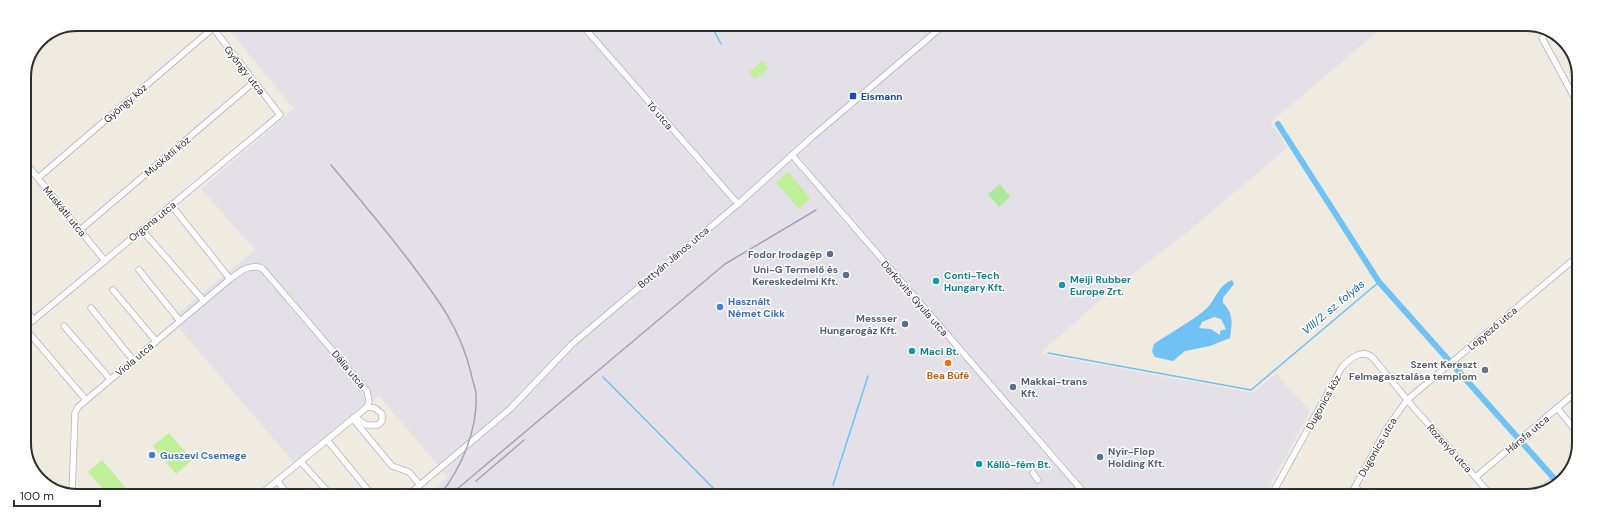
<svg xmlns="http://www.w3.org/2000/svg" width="1603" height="520" font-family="'DM Sans',sans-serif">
<rect width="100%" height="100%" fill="#efebe0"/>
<!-- industrial -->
<path fill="#e4e0e8" d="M224 24 1384 26 1271 122 1287 148 1185 234 1107 294 1046 348 1041 354 1253 393 1276 374 1310 411 1265 496 427 495 448 477 379 396 296 465 171 319 255 250 201 189 294 109Z"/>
<!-- green -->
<path fill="#ace89b" d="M1000 184 1010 197 999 207 988 194Z"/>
<!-- pitch -->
<g fill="#bfef96">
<path d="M763 61 769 68 755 79 749 72Z"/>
<path d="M788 172 810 198 799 209 776 182Z"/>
<path d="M169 433 192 460 176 474 153 446Z"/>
<path d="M102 460 130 493 128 494H108L88 472Z"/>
</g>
<!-- water -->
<path fill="#70c2f5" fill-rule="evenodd" d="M1232 280 1234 284 1223 298V303C1234 314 1232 323 1230 338L1210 346 1185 351 1173 361 1155 357 1152 352 1154 344C1168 334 1196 319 1208 307 1216 298 1219 285 1232 280ZM1214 317 1221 319 1226 329 1220 331V335L1211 329 1199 328 1202 322Z"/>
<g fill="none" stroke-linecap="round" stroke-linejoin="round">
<!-- stream -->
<g stroke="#70c2f5" stroke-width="1.5">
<path d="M711 25 721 44"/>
<path d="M1048 353 1251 390 1379 282"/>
<path d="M603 377 714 489 717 495"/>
<path d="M833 485 868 376"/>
</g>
<!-- canal -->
<path stroke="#70c2f5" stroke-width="6" d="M1278 124 1379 282 1559 484"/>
<!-- street casing -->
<g stroke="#b4b4c1" stroke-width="7">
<g id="street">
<path d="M582 25 738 204"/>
<path d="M1549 31 1542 38 1579 106"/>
<path d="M792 155 1086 495"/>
<path d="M24 161 105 261"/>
<path d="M38 178 213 28"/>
<path d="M172 206 230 279"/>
<path d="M80 230 254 82"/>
<path d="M142 230 204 301"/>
<path d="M139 270 180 321"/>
<path d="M113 290 156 341"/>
<path d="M24 308 34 320"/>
<path d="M91 308 133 360"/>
<path d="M64 326 110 379"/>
<path d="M24 327 86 400"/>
<path d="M24 328 280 115 210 24"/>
<path d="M1557 408 1577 432"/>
<path d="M355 417 366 425H378L382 421V414L375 408 367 407"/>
<path d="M353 419 392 466 409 472 420 485"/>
<path d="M327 440 372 495"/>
<path d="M301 462 330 494"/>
<path d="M1033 473 1038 480"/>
<path d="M1476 477 1577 391"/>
<path d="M277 481 288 494"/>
<path d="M1355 488 1370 496"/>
<path d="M1539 492 1550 483"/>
<path d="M72 494 75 413 78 407 230 279C241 271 248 264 262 268L367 391 369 401 367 407 261 494"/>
<path d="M408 495 510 409 572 344 738 204 812 137 944 25"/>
<path d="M1271 496 1342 367C1351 358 1362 348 1373 358L1413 407 1492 496"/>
<path d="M1350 496 1387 428 1407 400 1578 256"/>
</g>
</g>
<!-- street -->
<use href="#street" stroke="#fff" stroke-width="5.5"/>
<!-- rail -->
<g stroke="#a2a3b9" stroke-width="1.5">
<path d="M331 165C358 197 385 229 410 262 437 298 460 327 471 373 472 379 475 387 476 393 478 429 462 467 440 495"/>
<path d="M476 481 524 440"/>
<path d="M450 495 725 264 816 210"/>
</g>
</g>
<!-- markers -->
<rect fill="#1a4fb4" stroke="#fff" stroke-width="1.5" x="849" y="92" width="8" height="8" rx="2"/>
<g fill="#5c6f8a" stroke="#fff" stroke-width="1.5">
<circle cx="830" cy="254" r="4"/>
<circle cx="846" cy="275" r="4"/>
<circle cx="905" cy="324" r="4"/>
<circle cx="1013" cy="387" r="4"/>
<circle cx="1100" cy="457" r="4"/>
</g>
<g fill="#0f9aa8" stroke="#fff" stroke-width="1.5">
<circle cx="936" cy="281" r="4"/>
<circle cx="1062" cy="285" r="4"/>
<circle cx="912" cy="351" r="4"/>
<circle cx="979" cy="464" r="4"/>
</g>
<g fill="#3f7fe0" stroke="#fff" stroke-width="1.5">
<circle cx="720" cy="307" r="4"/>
<circle cx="152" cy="455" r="4"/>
</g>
<circle fill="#e8710a" stroke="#fff" stroke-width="1.5" cx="948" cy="363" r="4"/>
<circle fill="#6b7280" stroke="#fff" stroke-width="1.5" cx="1485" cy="370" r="4"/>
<g text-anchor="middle" stroke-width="3" stroke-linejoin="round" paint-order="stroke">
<!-- street labels -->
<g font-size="10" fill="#2e2e2e" stroke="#fff">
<text transform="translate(245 70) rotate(52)" y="4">Gyöngy utca</text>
<text transform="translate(125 103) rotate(-41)" y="4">Gyöngy köz</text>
<text transform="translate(660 115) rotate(49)" y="4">Tó utca</text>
<text transform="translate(167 156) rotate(-40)" y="4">Muskátli köz</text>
<text transform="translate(65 211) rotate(51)" y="4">Muskátli utca</text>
<text transform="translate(152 221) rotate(-39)" y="4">Orgona utca</text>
<text transform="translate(673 257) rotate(-40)" y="4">Bottyán János utca</text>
<text transform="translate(915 298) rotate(49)" y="4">Derkovits Gyula utca</text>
<text transform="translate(1492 328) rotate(-40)" y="4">Legyező utca</text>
<text transform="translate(134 359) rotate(-40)" y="4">Viola utca</text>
<text transform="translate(349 369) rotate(50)" y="4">Dália utca</text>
<text transform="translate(1323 402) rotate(-61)" y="4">Dugonics köz</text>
<text transform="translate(1527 434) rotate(-40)" y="4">Hársfa utca</text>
<text transform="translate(1377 447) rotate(-60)" y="4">Dugonics utca</text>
<text transform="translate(1450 448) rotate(48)" y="4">Rozsnyó utca</text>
</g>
<!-- transit labels -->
<g font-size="10" font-weight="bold" fill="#164399" stroke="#fff" text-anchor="start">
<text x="861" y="100">Eismann</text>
</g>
<!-- service labels -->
<g font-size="10" font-weight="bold" fill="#4e5e75" stroke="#fff" text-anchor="end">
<text x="822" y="258">Fodor Irodagép</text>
<text x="838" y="273">Uni-G Termelő és<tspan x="838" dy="12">Kereskedelmi Kft.</tspan></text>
<text x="897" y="322">Messser<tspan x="897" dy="12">Hungarogáz Kft.</tspan></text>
<text x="1021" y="385" text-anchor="start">Makkai-trans<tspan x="1021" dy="12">Kft.</tspan></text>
<text x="1108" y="455" text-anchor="start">Nyír-Flop<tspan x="1108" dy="12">Holding Kft.</tspan></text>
</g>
<!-- culture labels -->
<g font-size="10" font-weight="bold" fill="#0d838f" stroke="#fff" text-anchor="start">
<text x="944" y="279">Conti-Tech<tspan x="944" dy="12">Hungary Kft.</tspan></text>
<text x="1070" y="283">Meiji Rubber<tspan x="1070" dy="12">Europe Zrt.</tspan></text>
<text x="920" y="355">Maci Bt.</text>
<text x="987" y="468">Kálló-fém Bt.</text>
</g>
<!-- shop labels -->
<g font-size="10" font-weight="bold" fill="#366cbe" stroke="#fff" text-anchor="start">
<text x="728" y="305">Használt<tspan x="728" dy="12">Német Cikk</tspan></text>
<text x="160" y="459">Guszevi Csemege</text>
</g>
<!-- worship labels -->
<g font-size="10" font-weight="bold" fill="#5b616d" stroke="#fff" text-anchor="end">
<text x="1477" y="368">Szent Kereszt<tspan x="1477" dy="12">Felmagasztalása templom</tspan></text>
</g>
<!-- food labels -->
<g font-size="10" font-weight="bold" fill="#c56008" stroke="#fff">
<text x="948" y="379">Bea Büfé</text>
</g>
<!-- water labels -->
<g font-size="11" font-style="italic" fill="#075ea9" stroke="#fff">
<text transform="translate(1333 307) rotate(-40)" y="4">VIII/2. sz. folyás</text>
</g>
</g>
<!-- crop -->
<path d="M0 0H1603V520H0ZM77 31H1526A46 46 0 0 1 1572 77V443A46 46 0 0 1 1526 489H77A46 46 0 0 1 31 443V77A46 46 0 0 1 77 31Z" fill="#fff" fill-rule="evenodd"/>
<path fill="none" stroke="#2e2e2e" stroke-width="2" d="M77 31H1526A46 46 0 0 1 1572 77V443A46 46 0 0 1 1526 489H77A46 46 0 0 1 31 443V77A46 46 0 0 1 77 31Z"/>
<!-- scale -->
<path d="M14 500v6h86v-6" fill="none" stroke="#2e2e2e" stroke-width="2"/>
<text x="20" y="500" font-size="12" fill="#2e2e2e" stroke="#ffffff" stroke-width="3" paint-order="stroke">100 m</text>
</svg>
